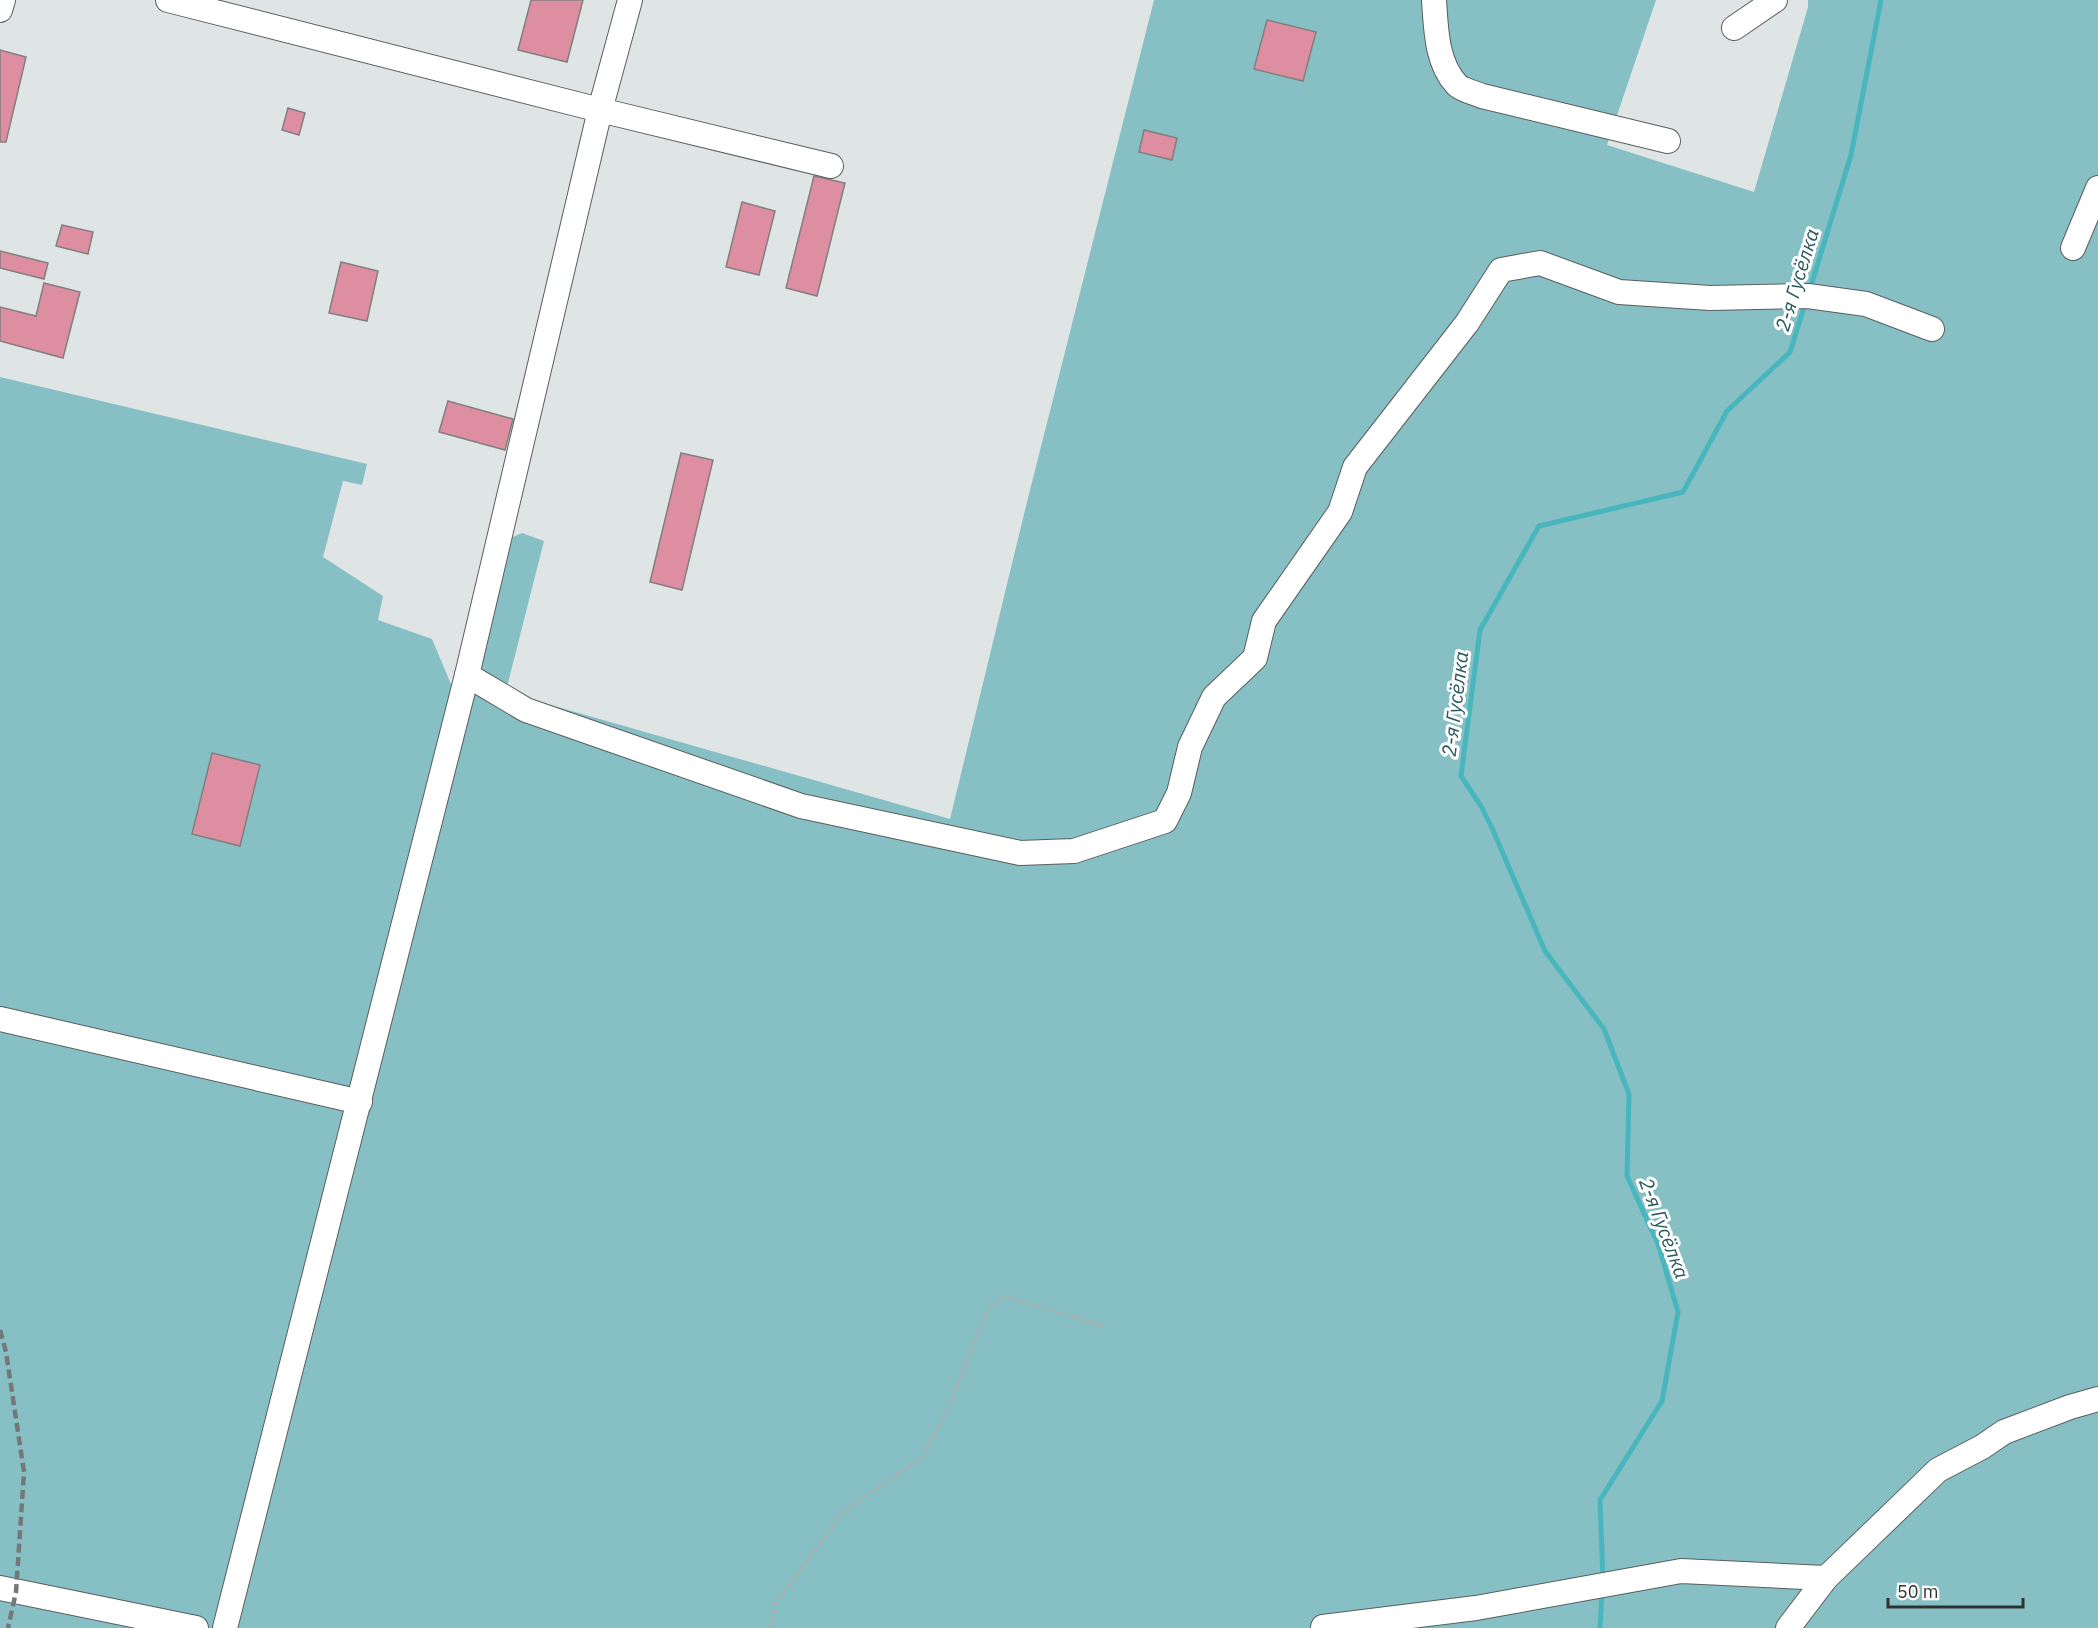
<svg xmlns="http://www.w3.org/2000/svg" width="2098" height="1628" font-family="'IBM Plex Sans',sans-serif">
<rect width="100%" height="100%" fill="#dfe5e5"/>
<!-- green -->
<g fill="#86c0c4">
<path d="M1154 0H1656L1607 145 1754 192 1808 7V0H2098V1628H238L508 539 522 533 544 541 507 687 533 700 950 819 1027 502Z"/>
<path d="M0 377 367 464 362 485 343 481 323 557 383 596 378 620 432 639 453 689 217 1628H0Z"/>
</g>
<g fill="none" stroke-linecap="round" stroke-linejoin="round">
<!-- stream -->
<g stroke="#49b6be" stroke-width="5">
<path d="M1810 289 1851 155 1881 0"/>
<path d="M1603 1580 1600 1500 1662 1401 1678 1312 1658 1244 1627 1176 1629 1094 1604 1029 1545 951 1492 828 1481 806 1461 776 1480 630 1539 526 1683 492 1727 411 1790 352 1805 304"/>
<path d="M1600 1628 1602 1592"/>
</g>
</g>
<!-- building -->
<g fill="#dd8ea1" stroke="#837e7f" stroke-width="1.5">
<path d="M531 0H583L567 62 518 50Z"/>
<path d="M1267 20 1316 32 1303 81 1254 69Z"/>
<path d="M0 50 26 57 6 142H0Z"/>
<path d="M288 108 305 113 299 135 282 130Z"/>
<path d="M1144 130 1177 138 1172 160 1139 152Z"/>
<path d="M814 176 845 183 817 296 786 288Z"/>
<path d="M742 202 775 211 759 275 726 267Z"/>
<path d="M62 225 93 232 88 254 56 246Z"/>
<path d="M0 251 48 263 44 279 0 268Z"/>
<path d="M341 262 378 271 367 321 329 313Z"/>
<path d="M44 283 80 292 63 358 0 341V307L36 316Z"/>
<path d="M448 401 513 419 505 450 439 432Z"/>
<path d="M681 453 713 460 682 590 650 582Z"/>
<path d="M212 753 260 765 240 846 192 834Z"/>
</g>
<g fill="none" stroke-linecap="round" stroke-linejoin="round">
<!-- minor casing -->
<g stroke="#595e5e" stroke-width="26">
<g id="minor">
<path d="M168 0 600 110 831 166"/>
<path d="M1434 0C1436 28 1436 63 1457 85 1462 90 1475 93 1482 96L1668 141"/>
<path d="M0 10 3 0"/>
<path d="M1734 28 1775 0"/>
<path d="M2073 248 2098 188"/>
<path d="M467 675 526 710 801 806 1020 853 1074 851 1165 821 1179 793 1190 747 1214 697 1255 658 1264 621 1340 512 1355 467 1467 323 1501 270 1540 263 1619 292 1710 298 1808 296 1866 304 1932 329"/>
<path d="M0 1019 360 1102"/>
<path d="M0 1588 196 1628"/>
<path d="M1323 1627 1476 1608 1681 1571 1826 1578 1938 1470 1982 1447 2004 1432 2070 1407 2098 1399"/>
<path d="M225 1628 467 675 600 110 630 0"/>
<path d="M1788 1628 1826 1578"/>
</g>
</g>
<!-- path -->
<path stroke="#aaafaf" stroke-width="3" stroke-dasharray="4.5 3" stroke-linecap="butt" d="M771 1628 775 1604 842 1513 921 1458 944 1417 987 1311 1004 1296 1103 1326"/>
<!-- minor -->
<use href="#minor" stroke="#fff" stroke-width="24"/>
<!-- rail -->
<path stroke="#757878" stroke-width="4.5" stroke-dasharray="9 4.5" stroke-linecap="butt" d="M0 1330 6 1352 24 1472 16 1592 8 1628"/>
</g>
<g text-anchor="middle" stroke-width="6" stroke-linejoin="round" paint-order="stroke">
<!-- water labels -->
<g font-size="20" font-style="italic" fill="#2a595c" stroke="#fff">
<text transform="translate(1797 280) rotate(-73)" y="7">2-я Гусёлка</text>
<text transform="translate(1455 704) rotate(-83)" y="7">2-я Гусёлка</text>
<text transform="translate(1664 1228) rotate(69)" y="7">2-я Гусёлка</text>
</g>
</g>
<!-- scale -->
<path d="M1888 1598v9h135v-9" fill="none" stroke="#303232" stroke-width="3"/>
<text x="1897" y="1598" font-size="18" fill="#303232" stroke="#ffffff" stroke-width="4.5" paint-order="stroke">50 m</text>
</svg>
